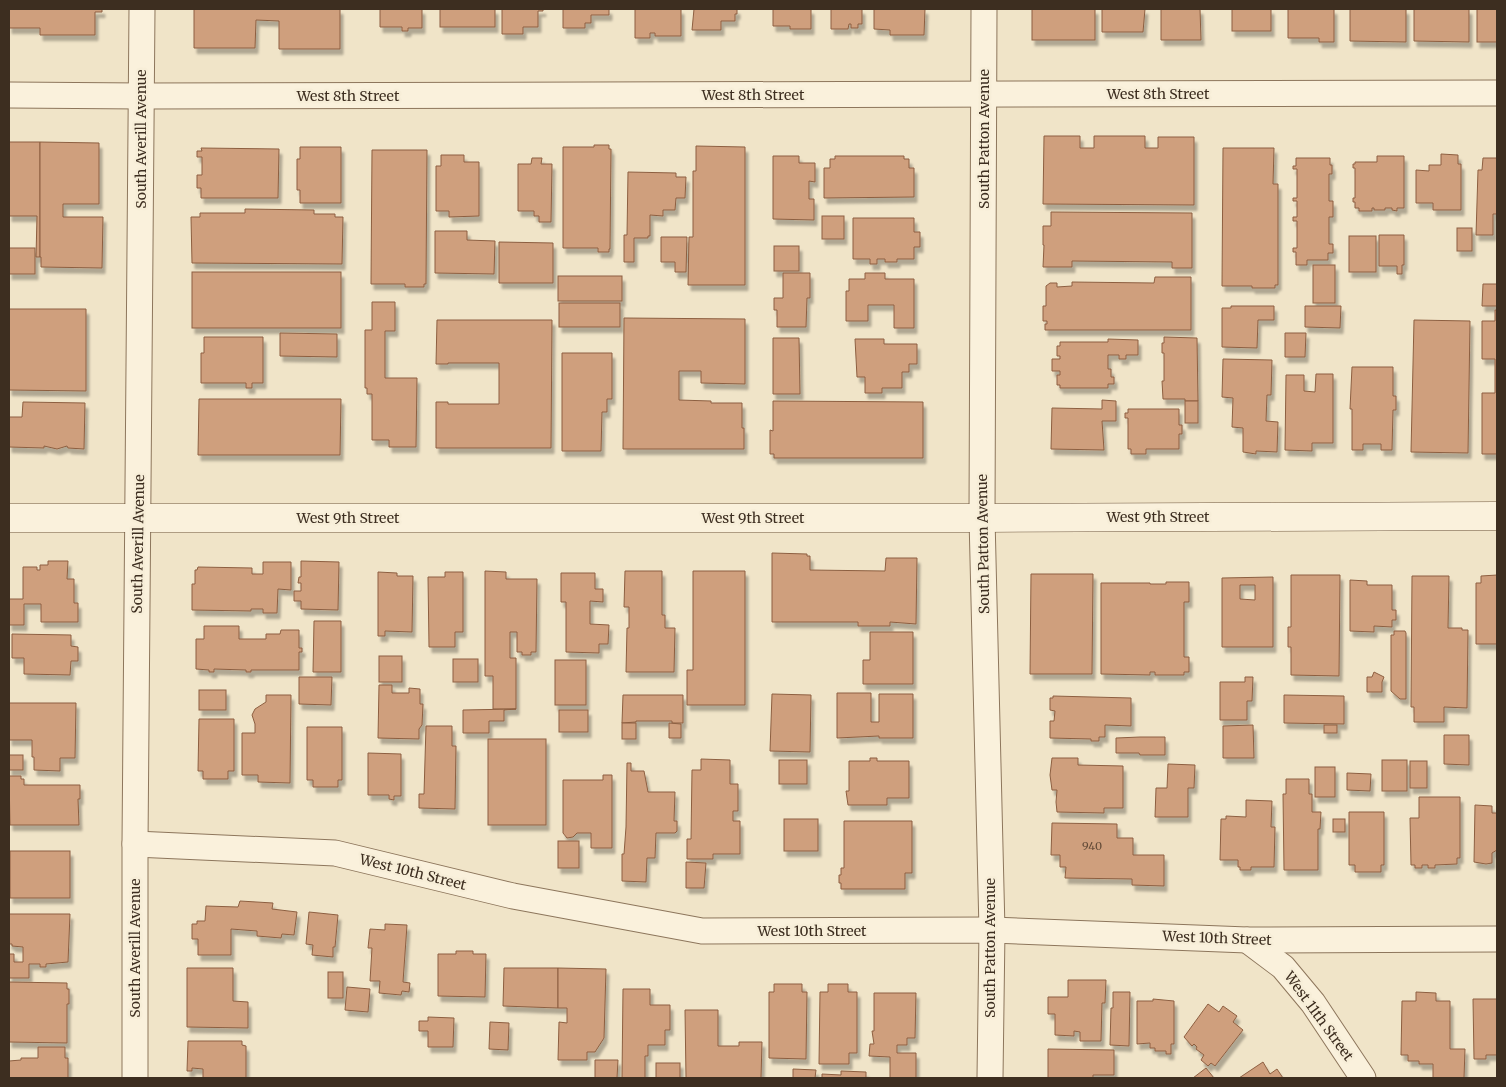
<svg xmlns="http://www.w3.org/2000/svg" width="1506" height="1087" font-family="Merriweather,serif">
<defs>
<filter id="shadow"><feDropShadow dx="3" dy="5.5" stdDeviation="1" flood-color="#0004"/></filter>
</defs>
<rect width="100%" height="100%" fill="#f0e4c8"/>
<!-- building -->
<g fill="#cf9f7d" stroke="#8d5f41" fill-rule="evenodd" filter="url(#shadow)">
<path d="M9 9H102V12H95V35H40V28H9Z"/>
<path d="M194 9H340V49H279V21L256 20 255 48H194Z"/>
<path d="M380 9H422V28H408V31H402V27H380Z"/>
<rect x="440" y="9" width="55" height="18"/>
<path d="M502 9H543V11H538V27H523V34H502Z"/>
<path d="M563 9H609V15H591V23H585V28H563Z"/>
<path d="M635 9H681V36H655V33H650V38H635Z"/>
<path d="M694 9H737V14H735V21H721V30H692Z"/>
<path d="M773 9H811V29H790V26H773Z"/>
<path d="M831 9H862V24H858V28H851V24H849L848 29H831Z"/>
<path d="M874 9H925L924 35H890V30L874 29Z"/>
<rect x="1032" y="9" width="63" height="31"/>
<path d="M1102 9H1145L1143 32H1102Z"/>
<path d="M1161 9H1200L1201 40H1161Z"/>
<rect x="1232" y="9" width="39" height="22"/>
<path d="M1288 9H1334V42H1319V38H1288Z"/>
<path d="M1350 9H1406V42L1350 41Z"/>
<path d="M1414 9H1469V42L1414 41Z"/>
<rect x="1477" y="9" width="20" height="33"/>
<path d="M1044 136H1080V148H1094V136H1145V148H1158V137H1194V205L1043 204Z"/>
<path d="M9 142H40V257H36L37 216H9Z"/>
<path d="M40 142 99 143V204H63V217H103L102 268 41 267V257H40Z"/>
<path d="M594 145H609V149H611L610 249H609V252H598V248H563V147H594Z"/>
<path d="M696 146 745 147V285H688L689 237H693V171H696Z"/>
<path d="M300 147H341V203H300V190H297V159H300Z"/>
<path d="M201 148 279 149 278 198H201V188H197V175H202V157H197V151H202Z"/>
<path d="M1223 148H1274L1273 184H1278V285H1275V288H1252V286H1222Z"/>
<path d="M372 150H427L426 284H424V287H405V284H371Z"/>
<path d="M1441 154 1458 155V164H1461V210H1433V203H1416V170L1429 171V165H1441Z"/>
<path d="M441 155H464V162H479V216L449 217V211H436V166H441Z"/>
<path d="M773 156H799V163H815V182L809 181V199H814V220L773 219Z"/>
<path d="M835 156H904V159H909V168H914V197L824 198V168H830V159H835Z"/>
<path d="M1377 156H1404V208H1397V211L1392 210V208H1385V210H1374V208H1372V211H1359V208H1355V202H1353V198H1355V168H1353V164H1355V162H1377Z"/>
<path d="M532 158H542L541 164H552L551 222H539V216H534V211H518V164H531Z"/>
<path d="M1296 158H1330V165H1332V174H1329V201H1333V217H1329V244H1333V253H1328V260H1307V265H1296V252H1293V248H1297V221H1293V217H1297V201H1293V198H1297V169H1293V166H1296Z"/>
<path d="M1483 158H1497V214H1493V235H1476L1478 170H1482Z"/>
<path d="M628 172 676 173V177H686L685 198H676L675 210H663V216L650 215V236H648V238H634V262H624V235H627Z"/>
<path d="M245 209 314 210V214H335V217H343L342 264 192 263 191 217H200V213H245Z"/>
<path d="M1051 212 1192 213V268H1172V262L1072 261V267H1043L1044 245H1043V226H1051Z"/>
<rect x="822" y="216" width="22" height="23"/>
<path d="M853 218H914V232H920V247H914V259H897V262H885V259H877V264H870V259H853Z"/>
<rect x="1457" y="228" width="15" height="23"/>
<path d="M435 231H467V240L495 241 494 274 435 273Z"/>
<path d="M1379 235H1404V265H1402V274H1397V266H1379Z"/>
<rect x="1349" y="236" width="27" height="36"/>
<path d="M661 237H687L686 272H675V262H661Z"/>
<path d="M499 242 553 243V283H499Z"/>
<rect x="774" y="246" width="25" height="25"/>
<rect x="9" y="248" width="26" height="26"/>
<rect x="1313" y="265" width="22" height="38"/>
<rect x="192" y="272" width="149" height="56"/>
<path d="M783 273H810V298H807L806 327H777V310H774V298H783Z"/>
<path d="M865 273H885V279H914V328H894V305H868V321H846V291H849V279H865Z"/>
<rect x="558" y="276" width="64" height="25"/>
<path d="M1155 277H1191V330H1045V324H1047V321H1043V306H1046V286L1050 283H1057V287L1072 286V282L1154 283Z"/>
<path d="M1483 284H1497V306H1482Z"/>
<path d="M372 302H395V331H385V378H417L416 447H389V440H372V394H367V388H365V330H372Z"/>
<rect x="559" y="303" width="61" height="24"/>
<path d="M1231 306H1274V320H1258L1257 348 1222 347V308H1231Z"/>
<path d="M1305 306H1341L1340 328 1305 327Z"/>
<path d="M9 309H86V391L9 390Z"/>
<path d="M1495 310H1497V454H1482V393H1495V359H1482V321H1495Z"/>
<path d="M624 318 745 319V384L701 383V371H679V400L711 401V403H742V428H744V449H623Z"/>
<path d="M437 320H552L551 448H436V402H448V404H499V363H448V364H436Z"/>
<path d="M1414 320 1470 321 1468 453 1411 452Z"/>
<path d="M280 333 337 334V357L280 356Z"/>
<path d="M1285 333H1306L1305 357H1285Z"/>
<path d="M204 337H263V383H252V388H246V383H201V353H204Z"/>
<path d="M1164 337 1197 338 1198 401H1185V399H1163L1162 381H1164V353H1162V343H1164Z"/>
<path d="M773 338H799L800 394H773Z"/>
<path d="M855 339H884V344H917V364H909V372H902V388H882V393H865V377H857Z"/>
<path d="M1108 339 1138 340V355H1126V359H1119V355H1108V369H1111V377H1114V384H1108V388H1060V385H1057V375H1060V371H1052V359H1060V356H1057V346H1060V342H1108Z"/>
<path d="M562 353H612V399H607V412H602L601 451H562Z"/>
<path d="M1223 359 1272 360 1271 395H1267L1266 421 1278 422 1277 452 1256 451V454L1243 452V428L1232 427 1233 398 1222 397Z"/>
<path d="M1352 367H1393V396H1396V410H1393L1392 450H1381V444H1363V450H1352V409H1350Z"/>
<path d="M1316 374H1333V443H1312V451L1285 450 1286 375H1304V391L1315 392Z"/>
<path d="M199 399H341L340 455H198Z"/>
<path d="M1102 400 1116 401V421H1102L1104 450 1051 449 1052 408 1102 409Z"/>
<path d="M773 401 923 402V458H774V454H770V430L773 431Z"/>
<rect x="1185" y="401" width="13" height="22"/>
<path d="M23 402 85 403 84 449 68 448 67 446 57 449 44 446V448L9 447V417H22Z"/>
<path d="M1128 409H1179V425H1182V434H1179V449H1146V454H1131V449H1128V418H1125V413H1128Z"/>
<path d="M772 553 807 554V556H810V570L885 571 886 558H917L916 624 890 622V626H858V622H772Z"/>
<path d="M48 561H68L67 579H74V603H78V622H41V604H24V625H9V599H23V567H37V570H40V565H48Z"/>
<path d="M301 561 339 562 338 610 301 609V601H294V591H301V583H298L299 577H301Z"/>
<path d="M263 562H291V590L278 589 277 613H263V609H251V611L192 610V584H195V570H197L198 567 252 568V574H263Z"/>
<path d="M485 571 506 572V579H537L536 652H531V655H522V652H517V632H510V658H516V709H493V676H485Z"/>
<path d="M625 571H662V615H665V628H675L674 672H626L627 628H629V607H624Z"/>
<path d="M693 571H745V705H687V670H693Z"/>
<path d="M378 572 397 573V576H413L412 632 385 631V636H378Z"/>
<path d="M445 572H463V632H455V647H429L428 577H445Z"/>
<path d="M561 573H595V589H603V602L590 601V624L609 625 608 644H599V653L566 652V602H561Z"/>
<path d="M1031 574H1093L1092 674H1030Z"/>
<path d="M1291 575H1340L1339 676 1291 675V647H1288V627H1291Z"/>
<path d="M1497 575V644H1476V583H1481V576Z"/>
<path d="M1412 576H1449L1448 628H1462V630H1468L1467 708 1444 707V722H1414V707H1411Z"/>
<path d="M1273 577V647H1222V578ZM1240 585H1255V600L1240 599Z"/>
<path d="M1350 580 1367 581V585H1392V610H1396V620H1392V627L1374 626V632L1350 631Z"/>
<path d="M1166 582H1189V602H1184V657H1189V672H1184V675H1155V672H1150V675L1101 674V583H1150V584H1166Z"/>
<path d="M314 621H341V672H313Z"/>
<path d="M204 626H239V639H266V634H280L281 630H299V648H302V652H299V670H251V672H246V670L214 669V672H209V670L196 669V639H204Z"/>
<path d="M1394 631H1405L1406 633V699H1400L1391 691V635H1394Z"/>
<path d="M870 632H913V684H863V660H870Z"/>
<path d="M12 634 71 635V646L78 647V661H71L70 675 24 674V658H12Z"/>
<rect x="379" y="656" width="23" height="26"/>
<rect x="453" y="659" width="25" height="23"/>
<rect x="555" y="660" width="31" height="45"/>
<path d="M1374 672 1384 677 1382 682V692H1367V677H1372Z"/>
<path d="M299 677H332L331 705 299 704Z"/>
<path d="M1245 677H1253L1252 701H1247V720H1220V682H1245Z"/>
<path d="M379 685H392V693H409V688L420 689V704H423L422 725 419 729V739L378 738Z"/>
<rect x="199" y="690" width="27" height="20"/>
<path d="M837 693H871V722H879V694H913V738H879V736L837 738Z"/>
<path d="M772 694 811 695 810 752 770 751Z"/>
<path d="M266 695H291L290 783 258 782V775H242V733H255V724L252 715 255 709 266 702Z"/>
<path d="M623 695H683V723H672V721H636V722L622 723Z"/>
<path d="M1284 695 1344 696V724L1284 723Z"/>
<path d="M1053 696 1131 698V726L1105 725V737H1099V741H1091V739L1050 738V721H1054L1055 711 1050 710V698H1053Z"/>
<path d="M9 703H76L75 758H60V771L34 770V757H32V740H9Z"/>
<path d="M516 709 504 710V721H489V733H463V710Z"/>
<rect x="559" y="710" width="29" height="22"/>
<path d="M199 719H234V771H228V779H203V771H198Z"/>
<rect x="622" y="723" width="14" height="16"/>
<path d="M669 723 681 724V738H669Z"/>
<path d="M1253 725 1254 758H1223V726Z"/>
<rect x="1324" y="725" width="13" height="8"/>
<path d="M426 726H452V746H456L455 809 419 808V794H424Z"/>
<path d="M307 727H342V780H338V787H313V780H307Z"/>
<path d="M1444 735H1469V765L1444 764Z"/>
<path d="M1140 737H1165V755H1140L1139 753H1116V738Z"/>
<rect x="488" y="739" width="58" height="86"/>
<path d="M368 753 401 754V796H394V800L389 799V795H368Z"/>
<rect x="9" y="755" width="14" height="15"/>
<path d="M870 758H877V761H909V798H887V805H848L846 791H849V761H870Z"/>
<path d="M1052 758H1078V765L1123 766V808H1104V813L1057 812 1056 802 1057 790H1052L1050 775Z"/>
<path d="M701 759 730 760V784H738V811H733V821H740V854H713V859H687V839H691L692 770H701Z"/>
<rect x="779" y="760" width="28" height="24"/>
<rect x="1382" y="760" width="25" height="31"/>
<rect x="1410" y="761" width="17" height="27"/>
<path d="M627 763H631V771H644L648 792H675L674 821H677V831L675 833H656L655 858H647L646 882 622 881V854H624L626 827Z"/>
<path d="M1168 764 1195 765 1194 788H1188V817H1155L1156 788H1167Z"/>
<rect x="1315" y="767" width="20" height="30"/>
<path d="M1347 773 1371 774 1370 791 1347 790Z"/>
<path d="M603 775H612V848H591V833H577L573 837 567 838 563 833V780H603Z"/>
<path d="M9 776H21V779H24V785H80V799H78L79 825H10Z"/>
<path d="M1286 779H1309V794H1312V812H1321L1320 829H1318V870H1284L1283 794H1286Z"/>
<path d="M1419 797H1460V858H1457V864L1435 865V868H1428V865H1422V868H1415V865H1411L1410 818H1419Z"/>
<path d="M1246 800 1272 801 1271 827H1275L1274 867H1251V870H1240V867H1238V860H1220L1221 819H1226V816L1246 817Z"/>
<path d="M1475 805 1492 806V813H1497V850L1492 853V863L1486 864 1474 862Z"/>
<path d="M1349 812H1384V865H1381V872H1355V865H1349Z"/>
<rect x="784" y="819" width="34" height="32"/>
<rect x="1333" y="819" width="12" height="13"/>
<path d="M844 821H912V873H905V889H841V883H839V875H841V868H844Z"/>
<path d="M1052 823 1117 824V838H1133V855H1164V886L1132 885V879L1065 878 1066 867H1060V855H1051Z"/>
<rect x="558" y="841" width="21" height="27"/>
<rect x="10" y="851" width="60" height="47"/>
<path d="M686 862 706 863 704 888H686Z"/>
<path d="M240 901 273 903 272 909 297 912 294 935 282 934 281 938 257 936V931L231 929V955H198V939H192V924H197V921H205L206 906 238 907Z"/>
<path d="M309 912 338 915 335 947H333V957L312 955 313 945 306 944Z"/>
<path d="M9 914H70L68 962 46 964V967H40V964H29V978H9V954H14V962H23V947L12 946V944H9Z"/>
<path d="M385 924 407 925 403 982 410 983 409 992 402 991 401 995 379 993 380 981H370L372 948H368L370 929 385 930Z"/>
<path d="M456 951H473V954H486L485 997 438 996V954H456Z"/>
<path d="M187 968H233V1001L248 1002V1028L187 1027Z"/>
<path d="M504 968H558V1008L503 1006Z"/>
<path d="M558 968 606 969 604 1038 595 1052H587V1060H558L559 1022 567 1023V1008H558Z"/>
<rect x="328" y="972" width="15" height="26"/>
<path d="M1068 980H1106L1105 1003H1102L1101 1041H1080V1032L1074 1031V1036L1055 1035V1014H1048V997H1068Z"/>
<path d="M9 982 67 983V989H69V1004H67V1043L9 1042Z"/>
<path d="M774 984H802V992H807L806 1059 769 1058V992H774Z"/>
<path d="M828 984H848V992H857V1053H849V1064H819L820 992H828Z"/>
<path d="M347 987 370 989 368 1012 345 1010Z"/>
<path d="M623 989H650V1005H670V1030H665V1045H648V1056H645V1078H622Z"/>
<path d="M1113 992H1130L1129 1046 1110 1045 1111 1008H1113Z"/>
<path d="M1416 992 1436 993V1001H1450V1049H1465L1464 1078H1433V1064H1419V1061H1408V1055H1401L1402 1001H1416Z"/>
<path d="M874 993H916L915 1038H907V1045H897V1053H916V1078H890V1057L869 1056 870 1044H874L872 1031H874Z"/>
<path d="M1153 999 1174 1001V1044H1171V1054H1166V1051H1155V1048H1150V1043L1137 1044V1001H1153Z"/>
<path d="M1473 999H1497V1055H1486V1059H1474Z"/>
<path d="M1208 1004 1219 1012 1223 1006 1237 1016 1233 1022 1243 1030 1215 1066 1211 1063 1208 1066 1201 1060 1204 1055 1196 1049 1197 1047 1194 1044 1192 1046 1184 1037Z"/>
<path d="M685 1010H718V1046H739V1042H762L761 1078H686Z"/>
<path d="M428 1017 454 1018 453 1047H428V1031H419V1021H428Z"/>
<path d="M490 1022 509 1023 508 1050 489 1049Z"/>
<path d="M188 1041H242V1045L246 1046V1078H203V1069L192 1068V1071H187Z"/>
<path d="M38 1047H65V1058H68V1078H9V1061L21 1060V1058H38Z"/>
<path d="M1048 1049 1114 1050V1075H1093V1078H1048Z"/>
<path d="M595 1060H618L617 1078H595Z"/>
<path d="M1263 1062 1270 1074 1277 1069 1283 1078H1239Z"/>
<rect x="656" y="1063" width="24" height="15"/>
<path d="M1206 1068 1214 1078H1193Z"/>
<path d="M793 1069 816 1070 815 1078H793Z"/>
<path d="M841 1071 866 1072V1078H822V1074L841 1075Z"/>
</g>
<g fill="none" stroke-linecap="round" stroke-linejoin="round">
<!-- street casing -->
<g stroke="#8d765c" stroke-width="27">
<g id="street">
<path d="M984 9 982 518 992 930 990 1078"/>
<path d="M9 95 142 96 1497 93"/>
<path d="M135 844 335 853 513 896 702 931 992 930 1247 940 1497 939"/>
<path d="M1247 940 1283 967 1313 1003 1363 1078"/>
<path d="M135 1078V844L142 9"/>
</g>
</g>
<!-- secondary casing -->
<g stroke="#6f573f" stroke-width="29">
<path id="secondary" d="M9 518H982L1497 516"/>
</g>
<!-- street -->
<use href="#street" stroke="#faf1dc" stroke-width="25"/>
<!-- secondary -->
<use href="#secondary" stroke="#faf1dc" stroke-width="28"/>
</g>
<g text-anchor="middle" stroke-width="5" stroke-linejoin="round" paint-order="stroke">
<!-- number labels -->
<g font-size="11" fill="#624a37">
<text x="1092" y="850">940</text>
</g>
<!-- street labels -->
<g font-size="14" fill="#3d2e20" stroke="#f7eed8">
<text x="1158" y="99">West 8th Street</text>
<text x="753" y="100">West 8th Street</text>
<text x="348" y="101">West 8th Street</text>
<text transform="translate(141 139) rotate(-90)" y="5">South Averill Avenue</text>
<text transform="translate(984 139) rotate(-90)" y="5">South Patton Avenue</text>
<text x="1158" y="522">West 9th Street</text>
<text x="348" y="523">West 9th Street</text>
<text x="753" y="523">West 9th Street</text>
<text transform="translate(138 544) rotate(-89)" y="5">South Averill Avenue</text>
<text transform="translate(983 544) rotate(-91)" y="5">South Patton Avenue</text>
<text transform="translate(413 872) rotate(14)" y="5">West 10th Street</text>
<text x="812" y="936">West 10th Street</text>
<text transform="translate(1217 938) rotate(2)" y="5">West 10th Street</text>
<text transform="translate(135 948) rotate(-90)" y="5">South Averill Avenue</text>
<text transform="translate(990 948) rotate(-90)" y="5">South Patton Avenue</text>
<text transform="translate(1319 1016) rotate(54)" y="5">West 11th Street</text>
</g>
</g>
<!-- border -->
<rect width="1506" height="1087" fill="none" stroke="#3d2e20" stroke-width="20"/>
</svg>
